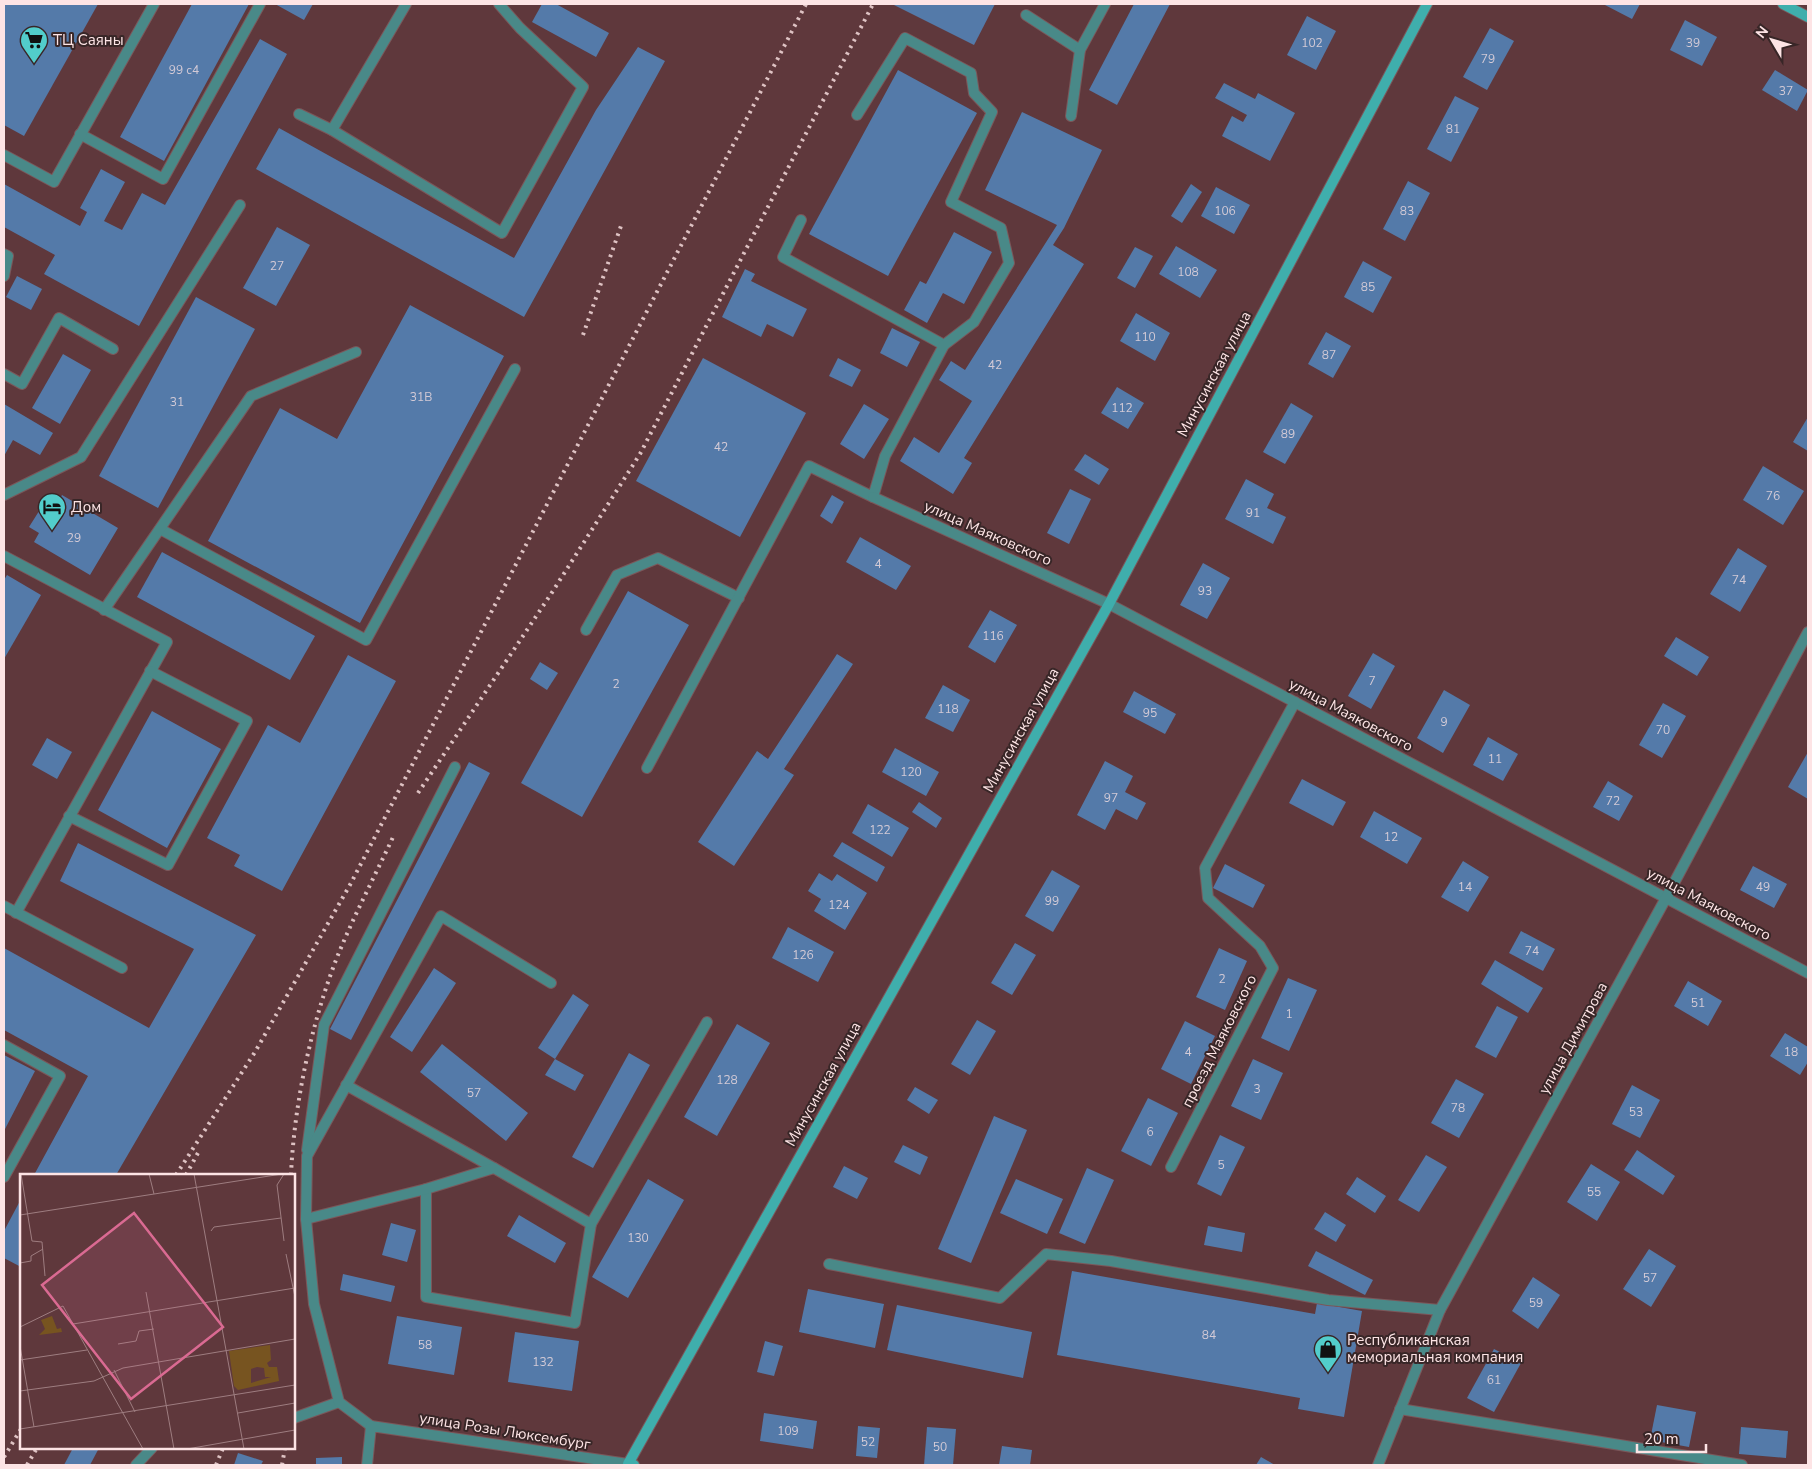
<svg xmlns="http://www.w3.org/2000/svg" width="1812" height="1469" font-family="'Nunito Sans',sans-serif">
<rect width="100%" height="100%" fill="#5f383c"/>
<!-- building -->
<g fill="#547aa9">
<path d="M4 4H98L24 136 4 125Z"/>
<path d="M192 4H249L164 161 120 137Z"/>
<path d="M275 4H313L304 20Z"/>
<path d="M542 4H556L609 33 596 57 532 22Z"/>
<path d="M892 4H995L974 45Z"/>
<path d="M1134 4H1170L1117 105 1089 90Z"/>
<path d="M1603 4H1640L1632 19Z"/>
<path d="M1307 16 1336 31 1316 70 1287 55Z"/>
<path d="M1685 20 1717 37 1702 66 1670 50Z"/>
<path d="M1490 28 1514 41 1487 90 1463 77Z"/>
<path d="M260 39 287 54 139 326 44 274 55 255 4 227V184L80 226 87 212 80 208 101 169 125 182 104 221 122 230 142 193 165 205Z"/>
<path d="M638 47 665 61 524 317 256 169 279 128 514 258 596 110Z"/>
<path d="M898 70 977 113 888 276 809 234Z"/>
<path d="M1775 70 1808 90 1797 111 1762 90Z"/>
<path d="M1224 83 1255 99 1258 93 1295 113 1270 161 1222 136 1232 116 1243 122 1247 115 1215 98Z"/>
<path d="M1455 96 1479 108 1451 162 1427 149Z"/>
<path d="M1022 112 1102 150 1064 228 1053 245 1084 264 964 458 972 463 953 494 900 461 914 437 939 453 972 401 939 380 951 361 965 370 1057 225 985 190Z"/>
<path d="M1408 181 1430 193 1405 241 1383 229Z"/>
<path d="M1191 184 1202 192 1182 223 1171 216Z"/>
<path d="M1216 187 1250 205 1234 234 1201 216Z"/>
<path d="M277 227 310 245 276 306 243 288Z"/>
<path d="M954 232 992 252 964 304 943 293 927 323 904 310 920 281 926 284Z"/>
<path d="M1176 246 1217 270 1200 298 1159 274Z"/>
<path d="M1135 247 1153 256 1135 288 1117 278Z"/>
<path d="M1363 261 1392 277 1373 313 1344 297Z"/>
<path d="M745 269 755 274 751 281 807 309 793 337 767 324 761 337 722 317Z"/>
<path d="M17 276 42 289 31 310 6 297Z"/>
<path d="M196 297 255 329 158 508 99 476Z"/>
<path d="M410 305 504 356 360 623 208 541 280 408 337 439Z"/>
<path d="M1136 313 1170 333 1155 361 1120 341Z"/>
<path d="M892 328 920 342 907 367 880 353Z"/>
<path d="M1326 332 1351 346 1333 378 1308 364Z"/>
<path d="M63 354 91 370 60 424 32 408Z"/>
<path d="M703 358 806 413 740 537 636 481Z"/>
<path d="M838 358 861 370 852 387 829 376Z"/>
<path d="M1117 387 1144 403 1128 429 1101 413Z"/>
<path d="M1291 403 1313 416 1285 464 1263 452Z"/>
<path d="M4 404 53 433 40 455 13 440 4 456Z"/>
<path d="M864 404 889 419 864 459 840 444Z"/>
<path d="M1808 417V451L1793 442Z"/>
<path d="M1085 454 1109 469 1099 485 1074 470Z"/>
<path d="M1763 466 1804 491 1783 525 1743 500Z"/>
<path d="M1246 479 1274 494 1267 508 1286 517 1273 544 1225 519Z"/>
<path d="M1070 489 1091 499 1069 544 1047 533Z"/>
<path d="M62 495 118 528 90 575 34 542 39 533 29 527 41 508 51 514Z"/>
<path d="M832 495 844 502 832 524 820 516Z"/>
<path d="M860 537 911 566 896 590 846 562Z"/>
<path d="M1738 548 1767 566 1740 612 1710 594Z"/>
<path d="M162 552 315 636 290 680 137 597Z"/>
<path d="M1203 563 1230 578 1207 619 1180 605Z"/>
<path d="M7 575 41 595 4 659V580Z"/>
<path d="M628 591 689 625 582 817 521 783Z"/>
<path d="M990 610 1017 625 995 663 968 647Z"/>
<path d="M1676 637 1709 657 1697 676 1664 656Z"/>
<path d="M1373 653 1395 666 1371 709 1348 696Z"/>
<path d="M837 654 853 664 784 769 794 775 734 866 698 842 757 751 768 759Z"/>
<path d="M348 655 396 681 282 891 234 866 240 855 207 838 268 725 300 743Z"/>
<path d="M540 662 558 673 547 690 530 679Z"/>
<path d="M943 685 970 700 953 732 925 718Z"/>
<path d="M1444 690 1470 705 1443 753 1417 738Z"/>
<path d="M1134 691 1176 714 1165 734 1123 712Z"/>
<path d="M1663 703 1686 716 1662 758 1639 745Z"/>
<path d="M152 711 221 749 167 848 98 810Z"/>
<path d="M1488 737 1518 754 1503 781 1473 765Z"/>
<path d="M47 738 72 752 57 779 32 765Z"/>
<path d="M895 748 939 772 926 796 882 772Z"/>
<path d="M1808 752V799L1788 787Z"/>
<path d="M1105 761 1133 776 1125 792 1146 803 1137 820 1116 809 1105 830 1077 815Z"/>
<path d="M469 762 490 773 351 1040 330 1029Z"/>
<path d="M1302 779 1346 802 1333 826 1289 803Z"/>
<path d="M1608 781 1633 796 1619 821 1593 807Z"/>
<path d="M919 802 942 818 936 828 912 812Z"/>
<path d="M868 804 909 828 892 857 852 833Z"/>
<path d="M1374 811 1422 838 1407 864 1360 837Z"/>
<path d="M842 842 885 867 877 882 833 856Z"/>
<path d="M78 843 256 935 116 1175H34L88 1076 4 1030V948L149 1028 194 949 60 881Z"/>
<path d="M1463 861 1489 877 1468 912 1441 897Z"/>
<path d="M1225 864 1265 885 1253 908 1213 888Z"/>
<path d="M1753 866 1787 884 1774 908 1740 890Z"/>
<path d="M1052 870 1080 886 1053 932 1025 916Z"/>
<path d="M819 873 832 881 837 874 867 893 845 930 814 911 821 899 808 891Z"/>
<path d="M788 927 834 952 818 982 772 958Z"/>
<path d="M1521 931 1555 949 1543 971 1509 953Z"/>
<path d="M1015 943 1036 955 1012 995 991 983Z"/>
<path d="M1219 948 1247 961 1225 1010 1196 997Z"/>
<path d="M1495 960 1543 988 1528 1013 1481 984Z"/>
<path d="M434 968 456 983 412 1052 390 1037Z"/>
<path d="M1288 978 1317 990 1289 1051 1261 1038Z"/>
<path d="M1688 981 1722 1001 1708 1026 1674 1006Z"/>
<path d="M573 994 589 1005 555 1059 538 1048Z"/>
<path d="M1497 1006 1518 1017 1496 1058 1475 1047Z"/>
<path d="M977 1020 996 1031 970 1075 951 1064Z"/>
<path d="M1185 1021 1215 1036 1191 1084 1161 1069Z"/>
<path d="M737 1024 770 1043 717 1136 684 1117Z"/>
<path d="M1785 1033 1808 1047V1062L1800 1075 1770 1056Z"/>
<path d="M442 1044 528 1113 506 1141 420 1072Z"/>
<path d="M629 1053 650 1065 593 1168 572 1157Z"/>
<path d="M4 1055 35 1071 4 1131Z"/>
<path d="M555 1059 584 1075 575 1091 545 1075Z"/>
<path d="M1253 1059 1283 1073 1261 1120 1231 1106Z"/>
<path d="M1456 1079 1484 1094 1459 1138 1431 1123Z"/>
<path d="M1632 1085 1660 1100 1640 1138 1612 1124Z"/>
<path d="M915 1087 938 1100 929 1114 907 1100Z"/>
<path d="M1148 1098 1178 1113 1151 1166 1121 1151Z"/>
<path d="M994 1116 1027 1130 971 1263 938 1249Z"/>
<path d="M1220 1135 1245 1147 1221 1196 1197 1184Z"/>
<path d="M903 1145 928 1157 920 1175 894 1162Z"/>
<path d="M1637 1150 1675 1176 1663 1195 1624 1170Z"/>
<path d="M1426 1155 1447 1167 1419 1212 1398 1200Z"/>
<path d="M1591 1164 1620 1182 1597 1221 1567 1202Z"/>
<path d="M844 1166 868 1178 857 1199 833 1187Z"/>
<path d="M1087 1168 1114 1180 1085 1244 1059 1233Z"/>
<path d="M1357 1177 1386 1196 1375 1213 1346 1194Z"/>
<path d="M648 1179 684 1200 628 1298 592 1277Z"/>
<path d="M1016 1179 1063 1199 1047 1234 1000 1213Z"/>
<path d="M21 1199V1267L4 1258V1231Z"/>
<path d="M1325 1212 1346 1225 1336 1242 1314 1229Z"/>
<path d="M519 1215 566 1243 555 1263 507 1236Z"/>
<path d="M391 1223 416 1230 407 1262 382 1255Z"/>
<path d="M1208 1226 1245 1233 1242 1252 1204 1245Z"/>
<path d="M1649 1249 1676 1266 1651 1307 1623 1289Z"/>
<path d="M1316 1251 1373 1280 1365 1295 1308 1266Z"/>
<path d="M1072 1271 1315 1314 1317 1303 1362 1311 1344 1417 1298 1409 1300 1398 1057 1355Z"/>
<path d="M343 1274 395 1286 391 1302 340 1290Z"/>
<path d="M1533 1277 1560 1295 1538 1329 1512 1311Z"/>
<path d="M808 1289 884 1304 875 1348 799 1332Z"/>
<path d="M897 1305 1032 1332 1023 1378 887 1350Z"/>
<path d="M397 1316 462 1327 454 1375 388 1364Z"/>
<path d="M515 1332 579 1341 572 1391 508 1382Z"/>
<path d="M765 1341 783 1346 774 1376 757 1372Z"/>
<path d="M1494 1349 1521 1363 1494 1412 1467 1398Z"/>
<path d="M1657 1405 1696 1412 1689 1447 1650 1440Z"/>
<path d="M764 1413 817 1421 813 1449 760 1441Z"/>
<path d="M858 1426 880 1428 877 1458 856 1456Z"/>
<path d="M927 1427 956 1429 953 1465H924Z"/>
<path d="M1741 1427 1788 1431 1786 1458 1739 1454Z"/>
<path d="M1002 1446 1032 1450 1030 1465H999Z"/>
<path d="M73 1448H99L90 1465H64Z"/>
<path d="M238 1453 263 1461 261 1465H234Z"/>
<path d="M342 1457V1465H316V1458Z"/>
<path d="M1261 1457 1275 1465H1256Z"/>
</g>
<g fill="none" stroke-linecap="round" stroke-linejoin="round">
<!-- lane casing -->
<g stroke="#7b575a" stroke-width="12">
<g id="lane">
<path d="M1026 15 1080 50"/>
<path d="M299 114 332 130 502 233 583 87 520 28 499 4"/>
<path d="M1071 116 1080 50 1105 4"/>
<path d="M332 130 406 4"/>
<path d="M80 134 163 179 260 4"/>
<path d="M4 155 54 182 154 4"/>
<path d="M801 220 783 257 944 345"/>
<path d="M4 254 8 256 4 276"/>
<path d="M4 374 22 384 59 318 113 349"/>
<path d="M4 495 81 457 240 205"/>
<path d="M160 529 366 640 515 369"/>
<path d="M4 556 167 642 16 913"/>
<path d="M104 610 251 396 356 352"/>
<path d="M586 630 617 575 658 558 739 598"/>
<path d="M647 768 809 466 873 497 885 456 944 345 974 322 1009 263 1001 228 951 202 992 112 974 93 971 73 905 38 857 115"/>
<path d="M69 816 168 865 247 721 150 671"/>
<path d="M4 906 122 968"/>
<path d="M4 1045 60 1076 4 1177"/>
<path d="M346 1085 494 1168"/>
<path d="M307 1150 324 1025 455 767"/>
<path d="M426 1189V1297L575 1323 591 1224"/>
<path d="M306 1219 426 1189 494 1168 591 1224 707 1022"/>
<path d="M829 1264 1000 1298 1046 1254 1111 1261 1328 1300 1440 1310"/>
<path d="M294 1418 339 1402"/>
<path d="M371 1426 339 1402 314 1304 306 1219 307 1156 441 916 551 983"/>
<path d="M136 1465 152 1448"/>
</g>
</g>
<!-- street casing -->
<g stroke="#7b575a" stroke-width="12">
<g id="street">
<path d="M873 497 1109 604 1808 973"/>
<path d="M1171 1167 1273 968 1260 946 1208 898 1205 868 1295 702"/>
<path d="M1400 1409 1742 1465"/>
<path d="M367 1465 371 1426 628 1464"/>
<path d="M1378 1465 1440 1310 1666 898 1808 632"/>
</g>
</g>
<!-- secondary casing -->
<g stroke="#7b575a" stroke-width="12">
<g id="secondary">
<path d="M1783 4 1808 17"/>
<path d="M634 1465 628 1464 1109 604 1427 4"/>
</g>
</g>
<!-- lane -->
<use href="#lane" stroke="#498988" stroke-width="10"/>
<!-- street -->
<use href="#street" stroke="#498988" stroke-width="10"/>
<!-- secondary -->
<use href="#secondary" stroke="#3faeac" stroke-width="10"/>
<!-- rail -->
<g stroke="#dec2c3" stroke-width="4" stroke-dasharray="2.5 5" stroke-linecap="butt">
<path d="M583 335 622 223"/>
<path d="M418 793 551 594 640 454 873 4"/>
<path d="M176 1175 255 1052 351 883 806 4"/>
<path d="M186 1175 199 1151"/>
<path d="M291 1175C294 1105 311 1025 336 960 353 917 375 876 394 835"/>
<path d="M4 1457 21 1429"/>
<path d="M27 1465 37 1448"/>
<path d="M216 1465 223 1448"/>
<path d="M282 1465 285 1448"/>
</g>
</g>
<!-- icons -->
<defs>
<g id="supermarket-pin" transform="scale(1.4375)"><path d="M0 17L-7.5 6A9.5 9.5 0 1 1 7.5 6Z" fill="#52cdcb" stroke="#382627"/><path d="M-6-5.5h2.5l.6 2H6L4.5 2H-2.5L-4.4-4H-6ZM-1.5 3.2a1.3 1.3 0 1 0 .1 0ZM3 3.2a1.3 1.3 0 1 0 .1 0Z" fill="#111"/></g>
<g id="hotel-pin" transform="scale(1.4375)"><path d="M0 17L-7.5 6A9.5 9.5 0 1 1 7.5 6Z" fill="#52cdcb" stroke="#382627"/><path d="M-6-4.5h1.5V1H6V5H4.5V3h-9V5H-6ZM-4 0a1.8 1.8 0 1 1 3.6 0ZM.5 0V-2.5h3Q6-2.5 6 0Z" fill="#111"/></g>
<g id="shop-pin" transform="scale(1.4375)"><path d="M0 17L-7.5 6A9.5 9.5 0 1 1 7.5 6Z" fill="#52cdcb" stroke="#382627"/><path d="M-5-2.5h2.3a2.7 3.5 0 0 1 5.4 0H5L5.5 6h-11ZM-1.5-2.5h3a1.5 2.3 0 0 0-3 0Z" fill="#111"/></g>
</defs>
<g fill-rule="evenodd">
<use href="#supermarket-pin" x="34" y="40"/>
<use href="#hotel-pin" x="52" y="507"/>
<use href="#shop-pin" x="1328" y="1349"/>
</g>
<g text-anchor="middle" stroke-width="4" stroke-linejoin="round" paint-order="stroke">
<!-- number labels -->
<g font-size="12" fill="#d3cad6">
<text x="1312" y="47">102</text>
<text x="1693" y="47">39</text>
<text x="1488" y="63">79</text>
<text x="184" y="74">99 с4</text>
<text x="1786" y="95">37</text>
<text x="1453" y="133">81</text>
<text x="1225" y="215">106</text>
<text x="1407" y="215">83</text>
<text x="277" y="270">27</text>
<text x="1188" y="276">108</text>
<text x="1368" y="291">85</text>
<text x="1145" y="341">110</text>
<text x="1329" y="359">87</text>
<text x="995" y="369">42</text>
<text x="421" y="401">31В</text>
<text x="177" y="406">31</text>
<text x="1122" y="412">112</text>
<text x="1288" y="438">89</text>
<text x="721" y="451">42</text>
<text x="1773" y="500">76</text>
<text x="1253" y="517">91</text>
<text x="74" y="542">29</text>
<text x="878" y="568">4</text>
<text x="1739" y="584">74</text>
<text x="1205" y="595">93</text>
<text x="993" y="640">116</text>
<text x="1372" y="685">7</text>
<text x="616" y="688">2</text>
<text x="948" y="713">118</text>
<text x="1150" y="717">95</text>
<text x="1444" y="726">9</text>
<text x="1663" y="734">70</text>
<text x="1495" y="763">11</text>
<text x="911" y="776">120</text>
<text x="1111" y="802">97</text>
<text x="1613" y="805">72</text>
<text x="880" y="834">122</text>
<text x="1391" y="841">12</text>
<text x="1465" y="891">14</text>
<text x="1763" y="891">49</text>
<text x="1052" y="905">99</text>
<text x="839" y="909">124</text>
<text x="1532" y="955">74</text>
<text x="803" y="959">126</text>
<text x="1222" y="983">2</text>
<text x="1698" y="1007">51</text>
<text x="1289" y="1018">1</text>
<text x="1188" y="1056">4</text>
<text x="1791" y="1056">18</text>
<text x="727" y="1084">128</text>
<text x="1257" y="1093">3</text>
<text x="474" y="1097">57</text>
<text x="1458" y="1112">78</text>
<text x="1636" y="1116">53</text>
<text x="1150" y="1136">6</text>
<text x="1221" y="1169">5</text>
<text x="1594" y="1196">55</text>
<text x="638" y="1242">130</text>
<text x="1650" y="1282">57</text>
<text x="1536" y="1307">59</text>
<text x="1209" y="1339">84</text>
<text x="425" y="1349">58</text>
<text x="543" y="1366">132</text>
<text x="1494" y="1384">61</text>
<text x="788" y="1435">109</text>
<text x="868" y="1446">52</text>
<text x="940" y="1451">50</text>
</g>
<!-- poi labels -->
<g font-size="15" fill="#fde4e5" stroke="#382627" text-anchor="start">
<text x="53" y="45">ТЦ Саяны</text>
<text x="71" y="512">Дом</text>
<text x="1347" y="1345">Республиканская<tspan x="1347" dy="17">мемориальная компания</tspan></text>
</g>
<!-- street labels -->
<g font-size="15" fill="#fde4e5" stroke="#382627">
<text transform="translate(1214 374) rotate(-62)" y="5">Минусинская улица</text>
<text transform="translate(988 533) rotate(24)" y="5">улица Маяковского</text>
<text transform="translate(1351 715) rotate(28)" y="5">улица Маяковского</text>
<text transform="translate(1021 730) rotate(-61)" y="5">Минусинская улица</text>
<text transform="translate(1709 904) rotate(28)" y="5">улица Маяковского</text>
<text transform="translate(1573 1038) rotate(-61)" y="5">улица Димитрова</text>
<text transform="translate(1219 1041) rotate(-63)" y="5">проезд Маяковского</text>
<text transform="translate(823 1084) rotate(-61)" y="5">Минусинская улица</text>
<text transform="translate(505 1431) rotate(9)" y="5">улица Розы Люксембург</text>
</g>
</g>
<!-- overview -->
<g transform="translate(20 1174)">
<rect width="275" height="275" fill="#5f383c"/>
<path d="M32 142 37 155 41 154 42 158 19 161 25 155 21 146ZM250 171 251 186 247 189 249 193H257L259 207 218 216 214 212 209 177ZM237 193 244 194 245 203H251L231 209V195Z" fill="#775420" fill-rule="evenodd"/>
<path fill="none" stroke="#9e7d80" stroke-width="1" d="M1 0 12 67 22 68 25 102M129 0 134 20M174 0 224 275M0 41 262 0M191 57 194 53 261 44M264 67 257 11 264 0M266 80 275 123M0 89 11 87V82L23 75M126 118 154 275M53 150 275 114M0 153 43 132 123 275M98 170 116 167 119 157 134 155M0 172 14 253M0 186 67 176M94 196 115 238M0 217 74 207 103 194 275 165M218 239 275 229M0 255 275 211M167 275 275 256"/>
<path fill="#da6a92" fill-opacity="0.15" stroke="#da6a92" stroke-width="2.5" d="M114 39 203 153 111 225 22 111Z"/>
<rect width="275" height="275" fill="none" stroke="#fde4e5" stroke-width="2.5"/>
</g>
<!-- border -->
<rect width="1812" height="1469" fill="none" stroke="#fde4e5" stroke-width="10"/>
<!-- north arrow -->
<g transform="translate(1772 40) rotate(308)" stroke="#382627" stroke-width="4" paint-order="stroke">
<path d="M0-4L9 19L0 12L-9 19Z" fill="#fde4e5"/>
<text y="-8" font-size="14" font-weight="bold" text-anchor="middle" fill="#fde4e5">N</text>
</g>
<!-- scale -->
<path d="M1637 1444v8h69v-8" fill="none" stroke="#fde4e5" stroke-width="2.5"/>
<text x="1644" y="1444" font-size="15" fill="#fde4e5" stroke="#382627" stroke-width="4" paint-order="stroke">20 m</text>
</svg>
